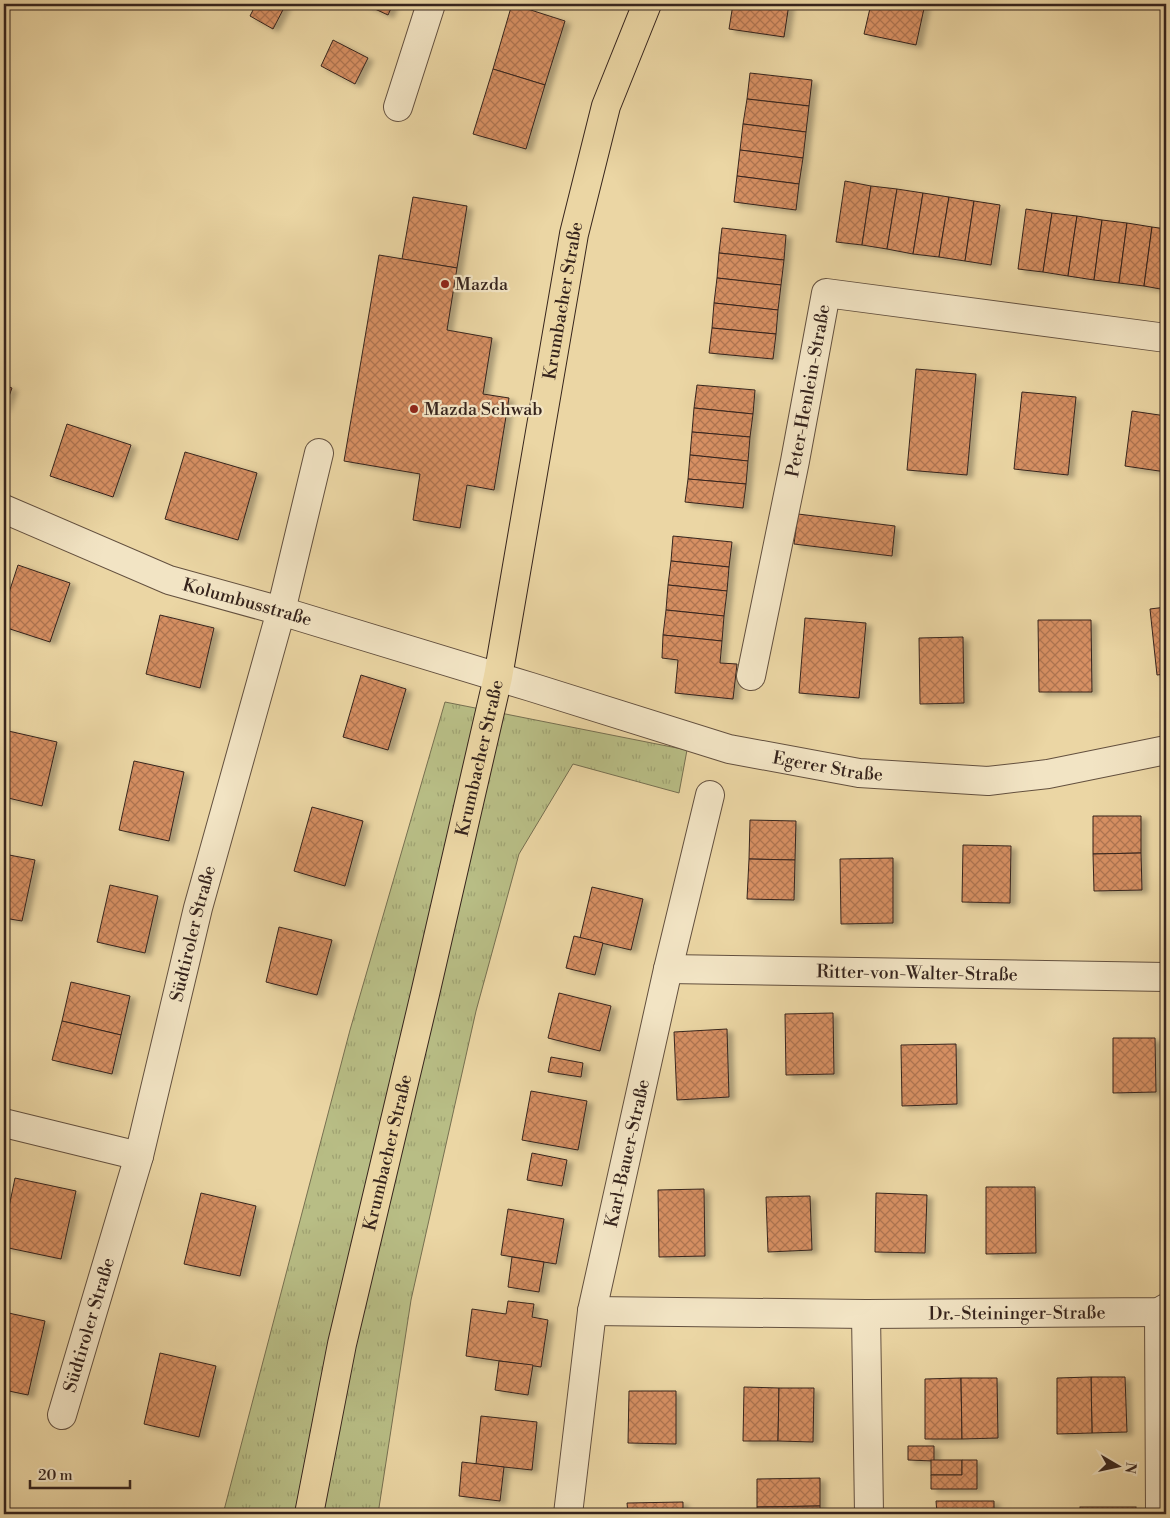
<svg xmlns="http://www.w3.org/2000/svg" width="1170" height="1518" font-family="'Libre Bodoni',serif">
<defs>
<pattern id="grass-tufts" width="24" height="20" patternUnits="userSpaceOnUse" patternTransform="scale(1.25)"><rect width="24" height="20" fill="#b8bd85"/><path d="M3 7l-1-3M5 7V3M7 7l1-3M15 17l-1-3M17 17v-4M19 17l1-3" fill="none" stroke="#9fa272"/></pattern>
<pattern id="building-cross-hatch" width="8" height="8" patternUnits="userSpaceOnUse" patternTransform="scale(1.25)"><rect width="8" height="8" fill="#d79063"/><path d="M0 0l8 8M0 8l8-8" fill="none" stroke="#af7551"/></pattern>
<filter id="shadow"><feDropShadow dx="5.5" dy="3" stdDeviation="2.5" flood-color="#0004"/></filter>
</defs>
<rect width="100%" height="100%" fill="#ebd6a4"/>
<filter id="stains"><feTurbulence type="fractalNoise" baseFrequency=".004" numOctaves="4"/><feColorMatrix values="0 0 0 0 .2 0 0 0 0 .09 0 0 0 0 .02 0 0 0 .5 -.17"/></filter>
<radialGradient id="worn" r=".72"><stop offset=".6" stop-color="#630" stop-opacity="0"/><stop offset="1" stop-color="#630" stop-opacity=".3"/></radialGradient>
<!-- grass -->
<path fill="url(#grass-tufts)" stroke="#777051" d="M445 702 687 750 679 793 573 764 519 854 476 1011 411 1300 378 1514H223L350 1030Z"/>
<!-- building -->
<g fill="url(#building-cross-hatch)" stroke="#36241d" filter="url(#shadow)">
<path d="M256 4H286L273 29 250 16Z"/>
<path d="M364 4H393L388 15Z"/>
<path d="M512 4 565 21 545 85 493 69Z"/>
<path d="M733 4H789L784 37 729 29Z"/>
<path d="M871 4H925L916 45 864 34Z"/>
<path d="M333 40 368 58 355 84 321 66Z"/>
<path d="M493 69 545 85 526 149 473 134Z"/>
<path d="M750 73 812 80 809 106 747 99Z"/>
<path d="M747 99 809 106 806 132 743 124Z"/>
<path d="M743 124 806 132 803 158 740 150Z"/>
<path d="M740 150 803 158 799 184 737 176Z"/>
<path d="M737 176 799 184 796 210 734 202Z"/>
<path d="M845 181 871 186 862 245 836 242Z"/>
<path d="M871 186 897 189 887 249 862 245Z"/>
<path d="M897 189 923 193 913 254 887 249Z"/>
<path d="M923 193 949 197 939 257 913 254Z"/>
<path d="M413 197 467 206 457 268 402 259Z"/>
<path d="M949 197 974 201 965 261 939 257Z"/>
<path d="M974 201 1000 205 991 265 965 261Z"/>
<path d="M1026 209 1052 213 1043 272 1018 269Z"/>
<path d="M1052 213 1077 216 1068 276 1043 272Z"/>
<path d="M1077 216 1102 220 1094 280 1068 276Z"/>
<path d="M1102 220 1127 223 1119 283 1094 280Z"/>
<path d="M1127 223 1152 227 1144 286 1119 283Z"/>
<path d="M1152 227 1166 229V290L1144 286Z"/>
<path d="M722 228 786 235 784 260 719 253Z"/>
<path d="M719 253 784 260 781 285 717 278Z"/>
<path d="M379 255 457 268 447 330 492 338 483 394 509 398 494 490 467 485 460 528 413 520 420 474 344 461Z"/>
<path d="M717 278 781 285 778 310 714 303Z"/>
<path d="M714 303 778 310 776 334 712 328Z"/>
<path d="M712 328 776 334 773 359 709 353Z"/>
<path d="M916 369 976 374 967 475 907 470Z"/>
<path d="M4 385 12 388 4 410Z"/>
<path d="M697 385 755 390 753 414 694 408Z"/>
<path d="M1022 392 1076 397 1068 475 1014 469Z"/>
<path d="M694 408 753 414 750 437 692 432Z"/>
<path d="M1132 411 1166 416V472L1125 466Z"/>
<path d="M67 424 131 445 113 497 50 476Z"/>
<path d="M692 432 750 437 748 461 690 455Z"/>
<path d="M185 452 257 473 238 540 165 519Z"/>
<path d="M690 455 748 461 746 484 688 479Z"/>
<path d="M688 479 746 484 743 508 685 502Z"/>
<path d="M798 514 895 526 892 556 794 544Z"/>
<path d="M673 536 732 542 729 567 671 561Z"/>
<path d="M671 561 729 567 727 591 668 585Z"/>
<path d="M18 565 70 583 50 642 4 627V608Z"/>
<path d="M668 585 727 591 724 616 666 610Z"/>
<path d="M1166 607V674L1157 675 1150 609Z"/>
<path d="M666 610 724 616 722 641 663 635Z"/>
<path d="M160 615 214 628 200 688 146 674Z"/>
<path d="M805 618 866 623 859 698 799 693Z"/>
<path d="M1038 620H1091L1092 692H1039Z"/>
<path d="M663 635 722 641 720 663 737 664 733 699 675 693 678 660 662 658Z"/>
<path d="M963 637 964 703 920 704 919 638Z"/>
<path d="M361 675 406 689 388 750 343 737Z"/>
<path d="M4 730 57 742 42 806 4 797Z"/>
<path d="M134 761 184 772 169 841 119 830Z"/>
<path d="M312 807 363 821 345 886 294 871Z"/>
<path d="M1093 816H1141V853L1093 854Z"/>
<path d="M750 820 796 821 795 860 749 859Z"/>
<path d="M963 845 1011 846 1010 903 962 902Z"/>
<path d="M1141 853 1142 890 1094 891 1093 854Z"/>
<path d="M4 854 35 860 22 921 4 918Z"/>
<path d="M893 858V923L841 924 840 859Z"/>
<path d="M749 859 795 860 794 900 747 899Z"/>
<path d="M110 885 158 896 145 953 97 942Z"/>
<path d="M592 887 643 899 631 950 580 938Z"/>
<path d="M279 927 332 940 317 995 266 982Z"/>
<path d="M574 936 603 943 595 975 566 968Z"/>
<path d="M71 982 130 996 121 1035 62 1021Z"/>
<path d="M559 993 611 1006 600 1051 548 1038Z"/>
<path d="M833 1013 834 1074 786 1075 785 1014Z"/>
<path d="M62 1021 121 1035 112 1074 52 1060Z"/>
<path d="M727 1029 729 1097 677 1100 674 1032Z"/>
<path d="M1113 1038H1155L1156 1092 1113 1093Z"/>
<path d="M956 1044 957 1104 902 1106 901 1045Z"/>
<path d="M551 1057 583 1063 581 1077 548 1072Z"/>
<path d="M531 1091 587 1101 578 1150 522 1140Z"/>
<path d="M532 1153 567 1160 562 1186 527 1180Z"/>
<path d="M15 1178 76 1191 61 1259 4 1247V1231Z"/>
<path d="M986 1187H1035L1036 1253 986 1254Z"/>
<path d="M704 1189 705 1256 659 1257 658 1190Z"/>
<path d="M201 1193 256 1206 240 1276 184 1264Z"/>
<path d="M876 1193 927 1195 925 1253 875 1252Z"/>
<path d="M810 1196 812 1250 768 1252 766 1197Z"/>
<path d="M508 1209 564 1219 556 1264 501 1255Z"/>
<path d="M512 1257 544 1262 539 1292 508 1287Z"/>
<path d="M508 1301 534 1304 532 1317 548 1320 541 1367 466 1356 472 1309 506 1314Z"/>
<path d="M4 1312 45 1321 28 1395 4 1390Z"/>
<path d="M160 1353 216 1366 199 1437 144 1424Z"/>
<path d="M499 1361 533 1365 528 1395 495 1390Z"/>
<path d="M1091 1377H1125L1127 1432 1092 1433Z"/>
<path d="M1091 1377 1092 1433 1057 1434V1378Z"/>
<path d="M961 1378 962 1439H925V1379Z"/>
<path d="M961 1378H997L998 1438 962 1439Z"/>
<path d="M744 1387 779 1388 778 1441H743Z"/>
<path d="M779 1388H814L813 1442 778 1441Z"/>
<path d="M629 1391H676V1444L628 1443Z"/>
<path d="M481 1416 537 1422 532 1470 476 1464Z"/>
<path d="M908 1446H934V1461L908 1460Z"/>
<rect x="931" y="1460" width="31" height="15"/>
<path d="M962 1460H977V1489H931V1475H962Z"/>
<path d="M462 1462 504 1467 500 1501 459 1496Z"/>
<path d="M820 1478V1506L757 1507V1479Z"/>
<path d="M936 1501H994V1514H937Z"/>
<path d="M683 1502V1514H628L627 1503Z"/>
<path d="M820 1506V1514H757V1507Z"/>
<rect x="1080" y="1507" width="56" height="7"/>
</g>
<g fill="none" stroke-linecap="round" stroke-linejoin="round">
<!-- minor casing -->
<g stroke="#63503f" stroke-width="30">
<g id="minor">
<path d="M398 107 431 4"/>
<path id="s1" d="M4 509 169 580 281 611 531 687 729 749 859 773 988 781 1048 774 1166 750"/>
<path id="s2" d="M751 676 795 461 826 293 1166 338"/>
<path id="s3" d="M668 969 1166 977"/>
<path d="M4 1123 139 1156"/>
<path id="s4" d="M592 1311 866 1314 1159 1312 1166 1308"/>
<path d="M1159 1312 1160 1514"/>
<path d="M866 1314 869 1514"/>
<path id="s5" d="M62 1415 139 1156 198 908 281 611 319 453"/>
<path id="s6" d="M568 1514 592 1311 668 969 710 795"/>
</g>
</g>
<!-- major casing -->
<g stroke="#36241d" stroke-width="30">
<g id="major">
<path id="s7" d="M309 1514 342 1344 425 994 498 677 574 234 606 106 647 4"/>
</g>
</g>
<!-- minor -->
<use href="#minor" stroke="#f2e4c4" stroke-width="28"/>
<!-- major -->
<use href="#major" stroke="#ebd6a4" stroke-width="28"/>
</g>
<!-- markers -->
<g fill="#8f2418" stroke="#f2e4c4" stroke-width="2">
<circle cx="445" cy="284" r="5"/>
<circle cx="414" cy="409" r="5"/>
</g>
<g text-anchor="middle" stroke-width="4.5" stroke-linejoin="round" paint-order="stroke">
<!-- poi labels -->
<g font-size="18" fill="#36241d" stroke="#f2e4c4" text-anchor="start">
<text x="455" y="290">Mazda</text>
<text x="424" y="415">Mazda Schwab</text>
</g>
<!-- street labels -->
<g font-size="18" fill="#36241d" stroke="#f2e4c4">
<text dy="6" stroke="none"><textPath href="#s7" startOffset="1240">Krumbacher Straße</textPath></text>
<text dy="6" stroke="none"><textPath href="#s2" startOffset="291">Peter-Henlein-Straße</textPath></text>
<text dy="6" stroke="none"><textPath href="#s1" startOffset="261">Kolumbusstraße</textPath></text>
<text dy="6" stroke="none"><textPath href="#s7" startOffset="775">Krumbacher Straße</textPath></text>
<text dy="6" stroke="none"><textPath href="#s1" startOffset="865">Egerer Straße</textPath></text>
<text dy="6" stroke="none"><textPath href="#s5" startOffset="499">Südtiroler Straße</textPath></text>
<text dy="6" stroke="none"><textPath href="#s3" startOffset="249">Ritter-von-Walter-Straße</textPath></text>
<text dy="6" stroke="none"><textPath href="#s7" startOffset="370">Krumbacher Straße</textPath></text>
<text dy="6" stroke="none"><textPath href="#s6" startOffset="366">Karl-Bauer-Straße</textPath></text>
<text dy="6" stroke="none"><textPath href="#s4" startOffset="425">Dr.-Steininger-Straße</textPath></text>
<text dy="6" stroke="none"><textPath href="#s5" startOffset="94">Südtiroler Straße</textPath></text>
</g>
</g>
<!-- margin -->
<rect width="1170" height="1518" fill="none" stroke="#ebd6a4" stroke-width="20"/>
<rect x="5" y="5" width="1160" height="1508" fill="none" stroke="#36241d" stroke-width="2.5"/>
<rect x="10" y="10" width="1150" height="1498" fill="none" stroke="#36241d"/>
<!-- north arrow -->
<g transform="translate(1118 1466) rotate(99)" stroke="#f2e4c4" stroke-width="4" paint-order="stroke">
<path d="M0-4L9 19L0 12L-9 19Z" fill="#36241d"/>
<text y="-8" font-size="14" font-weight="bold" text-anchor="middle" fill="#36241d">N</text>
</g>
<!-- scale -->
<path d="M30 1480v8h100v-8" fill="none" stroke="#36241d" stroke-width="2.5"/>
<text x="38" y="1480" font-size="15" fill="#36241d" stroke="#f2e4c4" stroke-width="4" paint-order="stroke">20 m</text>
<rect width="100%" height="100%" filter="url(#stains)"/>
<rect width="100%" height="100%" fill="url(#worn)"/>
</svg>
